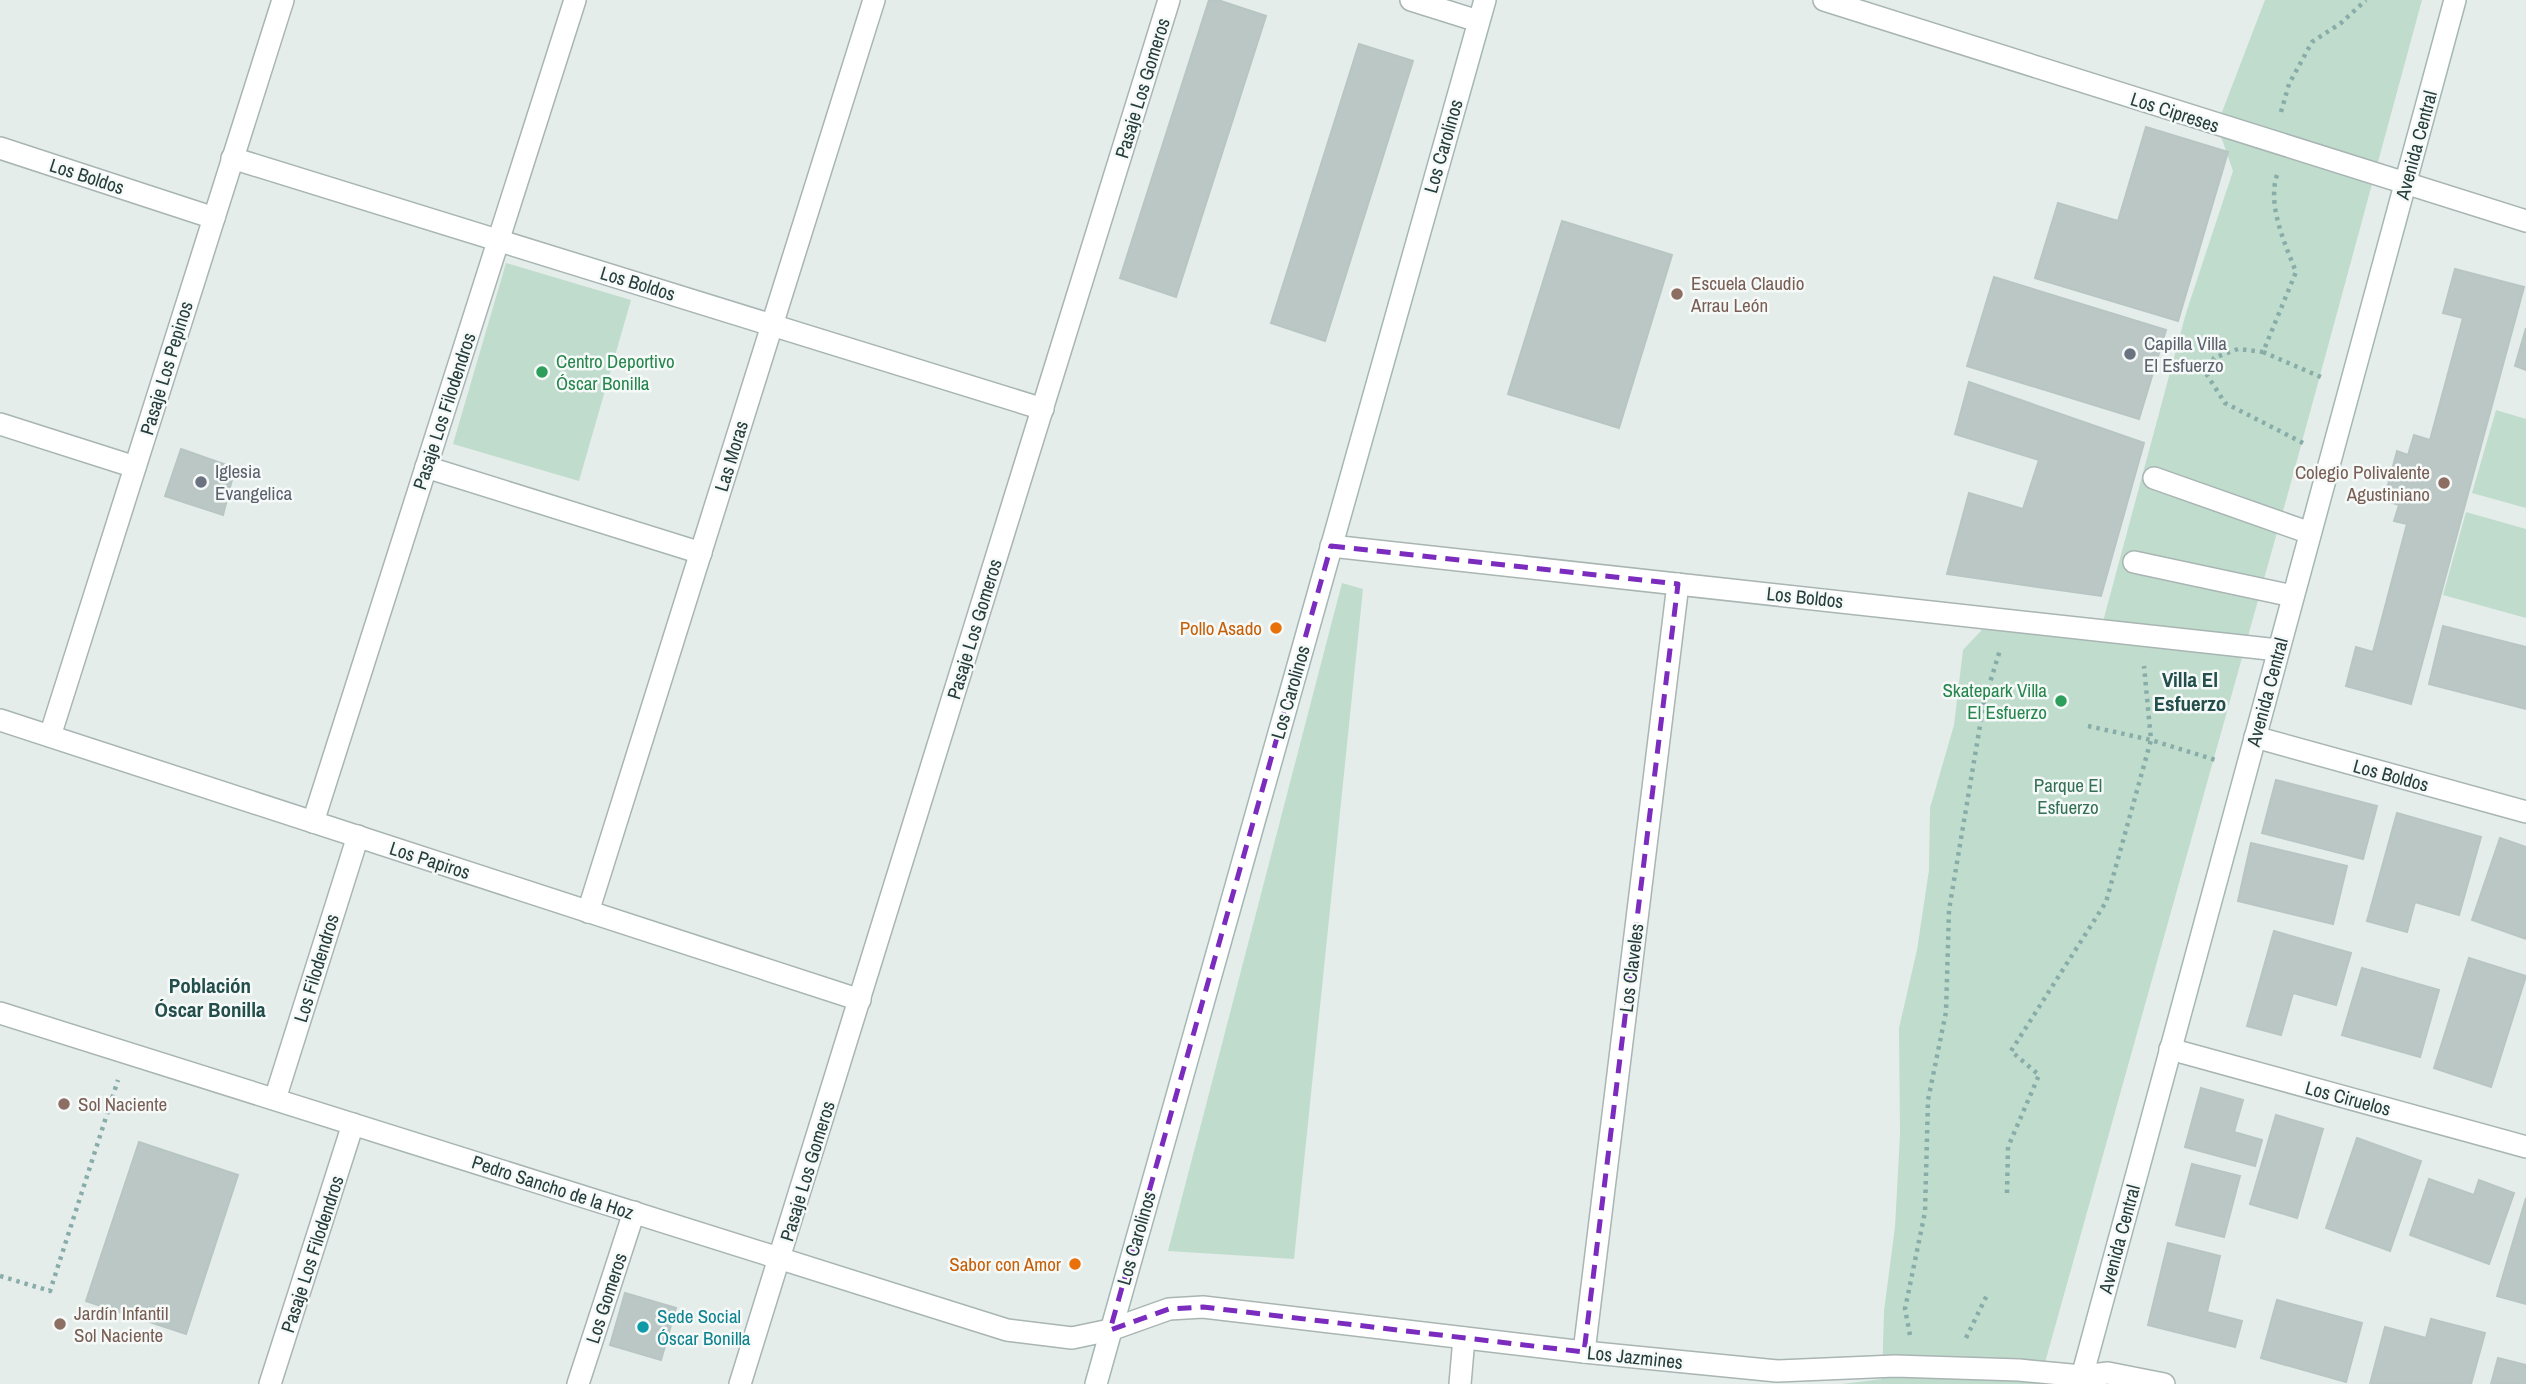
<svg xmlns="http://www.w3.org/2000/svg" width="2526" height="1384" font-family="'Archivo Narrow',sans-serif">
<rect width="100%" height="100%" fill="#e5edeb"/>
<!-- green -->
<g fill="#c0dccd">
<path d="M2265 0H2422L2290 486 2039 1384H1842L1882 1379 1884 1311 1895 1227 1900 1135 1899 1028 1917 950 1929 870 1930 808 1954 725 1963 650 1993 618 2101 629 2186 313 2233 171 2217 125Z"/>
<path d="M506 263 631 300 579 481 453 444Z"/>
<path d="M2496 410 2526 419V508L2472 493Z"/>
<path d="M2466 512 2526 529V618L2443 595Z"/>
<path d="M1342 583 1363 589 1294 1259 1168 1251Z"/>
</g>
<!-- building -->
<g fill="#bac7c4" stroke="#b8c6c3" stroke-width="2">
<path d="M1209 0H1218L1266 16 1176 297 1120 278Z"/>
<path d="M1359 44 1413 61 1325 341 1271 323Z"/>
<path d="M2146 127 2228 152 2178 321 2035 278 2058 203 2118 221Z"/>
<path d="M1562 221 1672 255 1619 428 1508 394Z"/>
<path d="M2455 269 2524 287 2411 704 2346 686 2356 647 2373 652 2407 524 2394 521 2399 505 2384 500 2397 451 2408 455 2414 435 2430 440 2463 318 2443 313Z"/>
<path d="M1994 277 2166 330 2139 419 1967 366Z"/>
<path d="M2526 328V370L2515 366Z"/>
<path d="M1969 382 2144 443 2101 596 1947 574 1969 493 2023 509 2039 460 1955 434Z"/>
<path d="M181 449 235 468 223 515 165 496Z"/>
<path d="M2443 626 2526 647V709L2429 684Z"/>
<path d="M2276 780 2377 806 2363 859 2262 833Z"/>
<path d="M2397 813 2481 837 2459 915 2415 902 2407 932 2367 921Z"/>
<path d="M2500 838 2526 847V939L2472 920Z"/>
<path d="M2251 843 2347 866 2333 924 2238 901Z"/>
<path d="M2274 931 2351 953 2336 1005 2293 993 2281 1035 2247 1026Z"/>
<path d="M2469 958 2526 976 2491 1087 2434 1068Z"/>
<path d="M2362 968 2439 990 2420 1057 2342 1035Z"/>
<path d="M2201 1088 2243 1100 2234 1132 2262 1140 2255 1166 2185 1147Z"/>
<path d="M2276 1115 2323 1129 2297 1218 2250 1204Z"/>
<path d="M2357 1138 2421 1161 2390 1251 2326 1228Z"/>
<path d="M139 1142 238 1175 186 1334 86 1301Z"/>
<path d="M2192 1164 2240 1176 2224 1237 2176 1225Z"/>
<path d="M2429 1179 2474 1195 2479 1180 2514 1193 2489 1264 2410 1235Z"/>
<path d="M2526 1198V1304L2497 1296Z"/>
<path d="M2168 1243 2220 1256 2207 1312 2242 1321 2235 1347 2148 1325Z"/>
<path d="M625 1293 676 1308 661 1360 610 1345Z"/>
<path d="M2277 1300 2362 1323 2346 1382 2261 1358Z"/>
<path d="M2431 1319 2485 1333 2471 1384H2370L2385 1327 2426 1338Z"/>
<path d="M2498 1358 2526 1365V1384H2491Z"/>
</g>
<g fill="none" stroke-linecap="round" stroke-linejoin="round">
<!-- lane casing -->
<g stroke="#a8b5b3" stroke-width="24">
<path id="lane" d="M2134 562 2293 596"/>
</g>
<!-- street casing -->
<g stroke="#a8b5b3" stroke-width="24">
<g id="street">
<path d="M1411 0 1478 21"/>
<path d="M1824 0 2526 221"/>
<path d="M0 148 214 218"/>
<path d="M232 158 1043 409"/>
<path d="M0 424 135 467"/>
<path d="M426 467 701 553"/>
<path d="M2154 478 2310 533"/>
<path d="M1331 546 2278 650"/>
<path d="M0 720 860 1000"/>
<path d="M50 736 283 0"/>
<path d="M2255 737 2526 812"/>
<path d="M313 822 575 0"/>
<path d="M588 912 874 0"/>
<path d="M0 1013 1007 1330 1072 1338 1110 1330 1169 1309 1203 1307 1584 1352 1777 1371 1895 1366 2019 1370 2082 1376 2108 1373 2164 1384"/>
<path d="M2170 1049 2526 1147"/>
<path d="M275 1099 358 836"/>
<path d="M1584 1352 1678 584"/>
<path d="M270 1384 353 1124"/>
<path d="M578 1384 634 1212"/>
<path d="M740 1384 1169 0"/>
<path d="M1460 1384 1464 1338"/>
</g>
</g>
<!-- secondary casing -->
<g stroke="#a4b7b4" stroke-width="24">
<g id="secondary">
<path d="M1096 1384 1485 0"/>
<path d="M2080 1384 2455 0"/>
</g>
</g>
<!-- path -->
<g stroke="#88ada9" stroke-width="4.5" stroke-dasharray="3.5 5" stroke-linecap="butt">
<path d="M2281 112 2289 84 2312 42 2341 23 2366 0"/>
<path d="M2277 175C2267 205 2285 244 2296 272L2263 352 2238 349 2214 358 2207 375 2225 403 2305 444"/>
<path d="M2263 352 2323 378"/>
<path d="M2088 726 2151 740 2219 761"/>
<path d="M2007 1193 2008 1147 2039 1075 2011 1051 2106 902 2151 740 2144 666"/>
<path d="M0 1276 50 1291 118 1080"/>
<path d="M1910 1335 1905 1309 1925 1212 1928 1100 1946 1012 1949 910 1984 702 2000 650"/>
<path d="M1966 1338 1987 1295"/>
</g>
<!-- lane -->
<use href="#lane" stroke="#fff" stroke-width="21"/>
<!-- street -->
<use href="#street" stroke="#fff" stroke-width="21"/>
<!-- secondary -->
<use href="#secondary" stroke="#fff" stroke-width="21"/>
</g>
<!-- marked area -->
<path fill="none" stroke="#7b2cbf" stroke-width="5" stroke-dasharray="14 9" stroke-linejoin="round" d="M1331 546 1678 584 1584 1352 1203 1307 1169 1309 1110 1330Z"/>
<!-- markers -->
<g fill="#8d6e63" stroke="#f5f9f8" stroke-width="2.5">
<circle cx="1677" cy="294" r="7"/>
<circle cx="2444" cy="483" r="7"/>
<circle cx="64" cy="1104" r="7"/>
<circle cx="60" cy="1324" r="7"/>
</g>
<g fill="#6b7280" stroke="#f5f9f8" stroke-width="2.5">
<circle cx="2130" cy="354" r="7"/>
<circle cx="201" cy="482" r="7"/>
</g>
<g fill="#2e9e5b" stroke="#f5f9f8" stroke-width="2.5">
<circle cx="542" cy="372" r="7"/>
<circle cx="2061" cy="701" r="7"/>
</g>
<g fill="#e8710a" stroke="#f5f9f8" stroke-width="2.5">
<circle cx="1276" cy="628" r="7"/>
<circle cx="1075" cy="1264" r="7"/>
</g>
<circle fill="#0f9aa8" stroke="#f5f9f8" stroke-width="2.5" cx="643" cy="1327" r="7"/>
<g text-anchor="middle" stroke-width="5" stroke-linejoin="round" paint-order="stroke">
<!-- street labels -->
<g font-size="19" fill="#253d3b" stroke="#f5f9f8">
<text transform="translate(1142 88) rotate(-73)" y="7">Pasaje Los Gomeros</text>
<text transform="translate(2175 112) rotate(18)" y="7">Los Cipreses</text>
<text transform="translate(2416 145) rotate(-75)" y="7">Avenida Central</text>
<text transform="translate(1443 146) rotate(-74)" y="7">Los Carolinos</text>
<text transform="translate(87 176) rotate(18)" y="7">Los Boldos</text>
<text transform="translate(638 283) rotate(17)" y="7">Los Boldos</text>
<text transform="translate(166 368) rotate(-73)" y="7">Pasaje Los Pepinos</text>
<text transform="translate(444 411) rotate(-72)" y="7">Pasaje Los Filodendros</text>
<text transform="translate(731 456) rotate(-73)" y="7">Las Moras</text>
<text transform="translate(1805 597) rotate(6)" y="7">Los Boldos</text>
<text transform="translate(974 629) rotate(-73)" y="7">Pasaje Los Gomeros</text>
<text transform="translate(1290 692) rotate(-74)" y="7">Los Carolinos</text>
<text transform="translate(2267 692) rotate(-75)" y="7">Avenida Central</text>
<text transform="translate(2391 775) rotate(15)" y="7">Los Boldos</text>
<text transform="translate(430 860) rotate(18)" y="7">Los Papiros</text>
<text transform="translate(316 968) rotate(-73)" y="7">Los Filodendros</text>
<text transform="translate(1631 968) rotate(-83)" y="7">Los Claveles</text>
<text transform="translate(2348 1098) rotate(15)" y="7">Los Ciruelos</text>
<text transform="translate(807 1171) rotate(-73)" y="7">Pasaje Los Gomeros</text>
<text transform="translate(553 1187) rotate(18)" y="7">Pedro Sancho de la Hoz</text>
<text transform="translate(1136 1238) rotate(-74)" y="7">Los Carolinos</text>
<text transform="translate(2119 1239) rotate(-75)" y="7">Avenida Central</text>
<text transform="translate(312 1254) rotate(-72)" y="7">Pasaje Los Filodendros</text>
<text transform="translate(606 1298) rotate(-72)" y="7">Los Gomeros</text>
<text transform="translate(1635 1357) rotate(6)" y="7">Los Jazmines</text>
</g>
<!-- education labels -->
<g font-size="19" fill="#785e54" stroke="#f5f9f8" text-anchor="start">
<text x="1691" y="290">Escuela Claudio<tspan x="1691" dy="22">Arrau León</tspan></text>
<text x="2430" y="479" text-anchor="end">Colegio Polivalente<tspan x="2430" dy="22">Agustiniano</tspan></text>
<text x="78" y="1111">Sol Naciente</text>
<text x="74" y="1320">Jardín Infantil<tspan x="74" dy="22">Sol Naciente</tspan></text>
</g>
<!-- worship labels -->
<g font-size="19" fill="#5b616d" stroke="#f5f9f8" text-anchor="start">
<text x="2144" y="350">Capilla Villa<tspan x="2144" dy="22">El Esfuerzo</tspan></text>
<text x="215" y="478">Iglesia<tspan x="215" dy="22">Evangelica</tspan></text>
</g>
<!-- leisure labels -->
<g font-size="19" fill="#27864d" stroke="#f5f9f8" text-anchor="start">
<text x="556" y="368">Centro Deportivo<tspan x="556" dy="22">Óscar Bonilla</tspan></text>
<text x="2047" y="697" text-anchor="end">Skatepark Villa<tspan x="2047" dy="22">El Esfuerzo</tspan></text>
</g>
<!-- food labels -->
<g font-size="19" fill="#c56008" stroke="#f5f9f8" text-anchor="end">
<text x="1262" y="635">Pollo Asado</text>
<text x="1061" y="1271">Sabor con Amor</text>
</g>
<!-- park labels -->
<g font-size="19" fill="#337056" stroke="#f5f9f8">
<text x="2068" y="792">Parque El<tspan x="2068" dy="22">Esfuerzo</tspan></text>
</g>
<!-- culture labels -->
<g font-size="19" fill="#0d838f" stroke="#f5f9f8" text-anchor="start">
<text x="657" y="1323">Sede Social<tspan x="657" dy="22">Óscar Bonilla</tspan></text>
</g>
<!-- neighbourhood labels -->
<g font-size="21" font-weight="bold" fill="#234e4b" stroke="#f5f9f8">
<text x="2190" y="687">Villa El<tspan x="2190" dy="24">Esfuerzo</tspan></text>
<text x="210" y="993">Población<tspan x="210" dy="24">Óscar Bonilla</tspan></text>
</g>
</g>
</svg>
